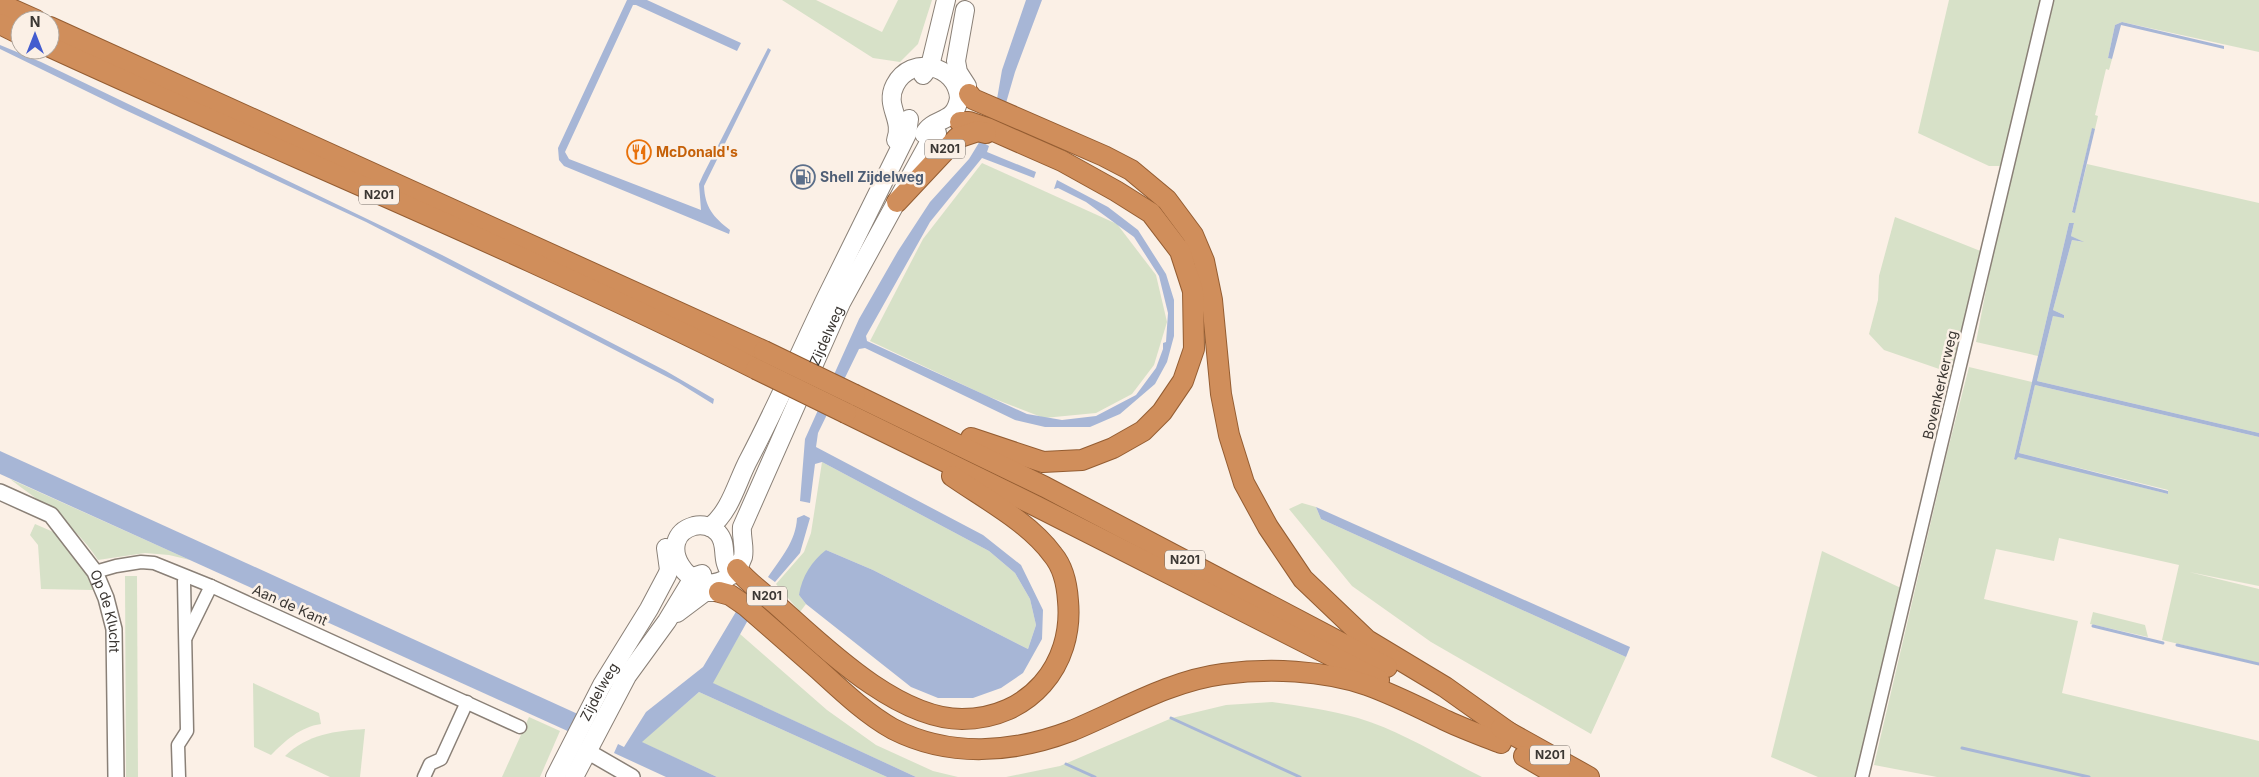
<svg xmlns="http://www.w3.org/2000/svg" width="2259" height="777" font-family="Inter,sans-serif">
<rect width="100%" height="100%" fill="#fbf0e6"/>
<!-- green -->
<g fill="#d7e1c8">
<path d="M782 0H816L882 32 898 0H932L918 44 900 62 873 58Z"/>
<path d="M1949 0H2043L2003 166H1989L1918 133Z"/>
<path d="M2052 0H2259V52L2122 22 2115 25 2108 58 2112 59 2109 70 2106 69 2095 115 2098 116 2095 129H2092L2072 211 2075 212 2087 164 2259 203V433L2037 381 2053 316 2064 317V315L2053 310 2072 240 2083 242 2071 236 2074 223H2069L2038 356 1976 342 1996 238Z"/>
<path d="M982 163 1117 224 1156 275 1167 322 1154 365 1132 394 1096 413 1044 418 987 396 870 341 923 239Z"/>
<path d="M1895 217 1983 252 1952 385 1946 383 1945 371 1884 350 1869 334 1878 300 1879 276Z"/>
<path d="M1969 367 2032 382 2014 459 2018 456 2168 494V490L2019 453 2035 385 2259 437V586L2189 572 2259 589V663L2162 640 2179 565 2059 538 2054 561 1996 549 1984 599 2078 621 2062 693 2259 741V777H1937L1874 765 1947 453Z"/>
<path d="M822 462 989 551 1015 573 1030 599 1036 625 1028 649 873 570 826 550 799 595 806 604 800 612 776 584 804 552 811 533Z"/>
<path d="M10 479 190 560 169 555 145 553 98 560C76 526 42 503 10 479Z"/>
<path d="M1302 503 1316 507 1321 519 1626 657 1591 734 1431 642 1352 586 1289 509Z"/>
<path d="M35 524 58 534 87 575 93 590 41 589 38 545 30 535Z"/>
<path d="M1822 551 1903 589 1857 777H1818L1771 757Z"/>
<path d="M125 576H137L138 777H126Z"/>
<path d="M2093 612 2145 625 2148 637 2090 624Z"/>
<path d="M740 634 827 710 876 745 933 771 958 777H916L712 683Z"/>
<path d="M253 683 319 713 321 724C300 727 285 741 271 755L254 747Z"/>
<path d="M699 692 887 777H717L641 742Z"/>
<path d="M1272 702C1301 706 1330 710 1358 718 1401 731 1442 757 1482 777H1006L1060 766 1172 718 1226 705Z"/>
<path d="M529 717 560 731 540 777H502Z"/>
<path d="M365 729 360 777H330L285 756C308 734 335 731 365 729Z"/>
</g>
<!-- water -->
<g fill="#a7b6d6">
<path d="M627 0H647L741 43 737 51 636 5H633L565 152 569 159 701 210 699 184 703 175 768 48 771 50 704 186C705 207 713 217 730 230L729 234 564 166 559 160 558 148Z"/>
<path d="M1026 0H1042L1015 72 1006 103 997 99 1002 70Z"/>
<path d="M2122 22 2224 46V49L2121 25 2112 59 2108 58 2115 25Z"/>
<path d="M0 45 41 62 442 255 666 371 714 399 713 404 679 383 366 222 123 109 0 49Z"/>
<path d="M2092 128 2095 129 2075 213 2072 212Z"/>
<path d="M980 141 989 146 987 152 1036 172 1034 178 982 158 930 222 866 336 867 341 1027 414 1062 420 1096 416 1136 395 1156 368 1163 349V343L1166 342 1168 313 1159 276 1134 237 1086 202 1058 188 1054 189 1057 180 1108 207 1138 230 1166 274 1174 300V336L1167 362 1155 384 1120 414 1090 427H1045L1015 420 865 348 859 349 818 433 816 447 983 535 1021 565 1043 610 1042 639 1023 673 1001 688 973 698H938L911 687 806 604 799 595C802 576 812 561 826 550L873 570 1028 649 1036 625 1030 599 1015 573 989 551 822 462 815 464 810 503 800 501 805 439 859 319 898 251 930 202 969 159Z"/>
<path d="M2069 223H2074L2071 236 2084 242 2072 240 2053 310 2064 315V318L2053 316 2037 381 2259 433V437L2035 385 2019 453 2168 491V494L2018 457 2016 460 2014 459Z"/>
<path d="M0 451 580 715 572 733 0 474Z"/>
<path d="M1316 507 1630 647 1626 657 1321 519Z"/>
<path d="M804 515 810 518 800 553 775 582 768 577C781 558 796 541 797 518Z"/>
<path d="M737 610 748 620 713 683 916 777H887L699 692 642 742 717 777H666L614 753 618 744 624 747 646 712 703 667Z"/>
</g>
<g fill="none" stroke-linecap="round" stroke-linejoin="round">
<!-- stream -->
<g stroke="#a7b6d6" stroke-width="3">
<path d="M2093 626 2163 643"/>
<path d="M2177 645 2259 664"/>
<path d="M1171 718 1300 777"/>
<path d="M1962 748 2089 777"/>
<path d="M1066 764 1095 777"/>
</g>
<!-- minor casing -->
<g stroke="#8a8077" stroke-width="15">
<g id="minor">
<path d="M95 572 116 566 141 562 154 563 211 586 520 727"/>
<path d="M186 637 211 586"/>
<path d="M179 777 178 745 187 731 184 581"/>
<path d="M424 777 430 764 441 759 467 702"/>
<path d="M1862 777 2047 0"/>
</g>
</g>
<!-- tertiary casing -->
<g stroke="#8a8077" stroke-width="18">
<g id="tertiary">
<path id="s1" d="M0 492 51 515 95 572 106 598 114 629 116 777"/>
<path d="M587 751 632 777"/>
</g>
</g>
<!-- secondary casing -->
<g stroke="#8a8077" stroke-width="20">
<g id="secondary">
<path d="M965 10 956 61 958 72 967 86"/>
<path d="M923 75 930 66 946 0"/>
<path d="M896 140C904 119 884 106 895 85 911 54 957 65 959 98 955 125 934 116 924 134"/>
<path d="M710 527C731 511 737 481 749 459 777 406 800 352 826 298 853 243 880 189 907 134L909 119"/>
<path id="s2" d="M732 575C719 559 729 545 718 533 712 526 702 524 694 526 652 538 689 602 727 578 735 573 740 566 743 557 745 547 741 537 742 527L841 303 932 137 937 133"/>
<path d="M677 613 705 592H719"/>
<path id="s3" d="M555 777 602 685 649 609 667 575 669 570 666 548"/>
<path d="M574 777 627 676 667 621 690 583 696 576 702 574"/>
</g>
</g>
<!-- trunk casing -->
<g stroke="#945d32" stroke-width="22">
<g id="trunk">
<path d="M0 4 36 20"/>
<path d="M0 24 20 34"/>
<path d="M50 27 764 351"/>
<path d="M50 47C285 155 525 253 756 369"/>
<path d="M969 94 973 99 1104 156 1131 170 1167 200 1193 235 1204 261 1212 300 1221 394 1229 435 1244 483 1268 527 1303 579 1367 640 1445 687 1511 734"/>
<path d="M960 122H969L987 128 1062 161 1116 191 1151 213 1180 251 1193 291 1194 349 1183 381 1162 412 1143 431 1113 448 1082 460 1043 462 971 438"/>
<path d="M897 202 957 138 978 131 986 133"/>
<path d="M855 395 1045 487 1387 667"/>
<path d="M846 413 1036 506 1379 680"/>
<path d="M737 569C748 583 766 595 779 607 825 648 897 719 962 719 1029 719 1074 665 1068 601 1067 585 1063 567 1053 555 1029 522 985 499 952 476"/>
<path d="M719 592 730 595 746 606C770 627 794 648 818 669 841 690 866 714 893 729 950 758 1013 753 1071 731 1120 711 1169 681 1223 674 1269 668 1322 670 1367 685 1395 695 1420 708 1447 721 1464 729 1483 736 1501 743"/>
<path d="M1501 728 1589 777"/>
<path d="M1524 756 1560 777"/>
</g>
</g>
<!-- minor -->
<use href="#minor" stroke="#fff" stroke-width="12"/>
<!-- tertiary -->
<use href="#tertiary" stroke="#fff" stroke-width="15"/>
<!-- secondary -->
<use href="#secondary" stroke="#fff" stroke-width="18"/>
<!-- trunk -->
<use href="#trunk" stroke="#d08e5b" stroke-width="20"/>
<!-- trunk-bridge casing -->
<g stroke="#945d32" stroke-width="22" stroke-linecap="butt">
<g id="trunk-bridge">
<path d="M764 351 855 395"/>
<path d="M756 369 846 413"/>
</g>
</g>
<!-- trunk-bridge -->
<use href="#trunk-bridge" stroke="#d08e5b" stroke-width="20"/>
</g>
<!-- icons -->
<defs>
<g id="restaurant-ring" transform="scale(1.25)"><circle r="9.5" fill="#fbf0e6" stroke="#e8710a" stroke-width="1.5"/><path d="M-5-6h1v4h1v-4h1v4h1v-4h1v5L-1.5 .5V6h-2V.5L-5-1ZM5-6V6H3V1.5H1.5Q1.5-4 5-6Z" fill="#e8710a"/></g>
<g id="fuel-ring" transform="scale(1.25)"><circle r="9.5" fill="#fbf0e6" stroke="#5c6f8a" stroke-width="1.5"/><path d="M-5.5-6h7V0h2V4h1.3V-2.5L3-4.5l.8-.8L6-3V5H2.5V1h-1V6h-7ZM-4.2-4.7v3.2H.2V-4.7Z" fill="#5c6f8a"/></g>
</defs>
<g fill-rule="evenodd">
<use href="#restaurant-ring" x="639" y="152"/>
<use href="#fuel-ring" x="803" y="177"/>
</g>
<g text-anchor="middle" stroke-width="5" stroke-linejoin="round" paint-order="stroke">
<!-- shield labels -->
<g fill="#fbf0e6" stroke="#756e69" stroke-width="1">
<rect x="925" y="139.5" width="40" height="19" rx="4"/>
<rect x="359" y="185.5" width="40" height="19" rx="4"/>
<rect x="1165" y="550.5" width="40" height="19" rx="4"/>
<rect x="747" y="586.5" width="40" height="19" rx="4"/>
<rect x="1530" y="745.5" width="40" height="19" rx="4"/>
</g>
<g font-size="12" font-weight="bold" fill="#3b3733">
<text x="945" y="153">N201</text>
<text x="379" y="199">N201</text>
<text x="1185" y="564">N201</text>
<text x="767" y="600">N201</text>
<text x="1550" y="759">N201</text>
</g>
<!-- food labels -->
<g font-size="14" font-weight="bold" fill="#c56008" stroke="#fbf0e6" text-anchor="start">
<text x="656" y="157">McDonald's</text>
</g>
<!-- service labels -->
<g font-size="14" font-weight="bold" fill="#4e5e75" stroke="#fbf0e6" text-anchor="start">
<text x="820" y="182">Shell Zijdelweg</text>
</g>
<!-- street labels -->
<g font-size="14" fill="#3b3733" stroke="#fbf0e6">
<text dy="5" stroke="none"><textPath href="#s2" startOffset="441">Zijdelweg</textPath></text>
<text transform="translate(1940 385) rotate(-77)" y="5">Bovenkerkerweg</text>
<text transform="translate(290 605) rotate(24)" y="5">Aan de Kant</text>
<text dy="5" stroke="none"><textPath href="#s1" startOffset="169">Op de Klucht</textPath></text>
<text dy="5" stroke="none"><textPath href="#s3" startOffset="96">Zijdelweg</textPath></text>
</g>
</g>
<!-- north arrow -->
<g transform="translate(35 35)"><circle r="24" fill="#fbf0e6" stroke="#aea69e"/>
<path d="M0-4L9 19L0 12L-9 19Z" fill="#435ccf"/>
<text y="-8" font-size="14" font-weight="bold" text-anchor="middle" fill="#3b3733">N</text>
</g>
</svg>
